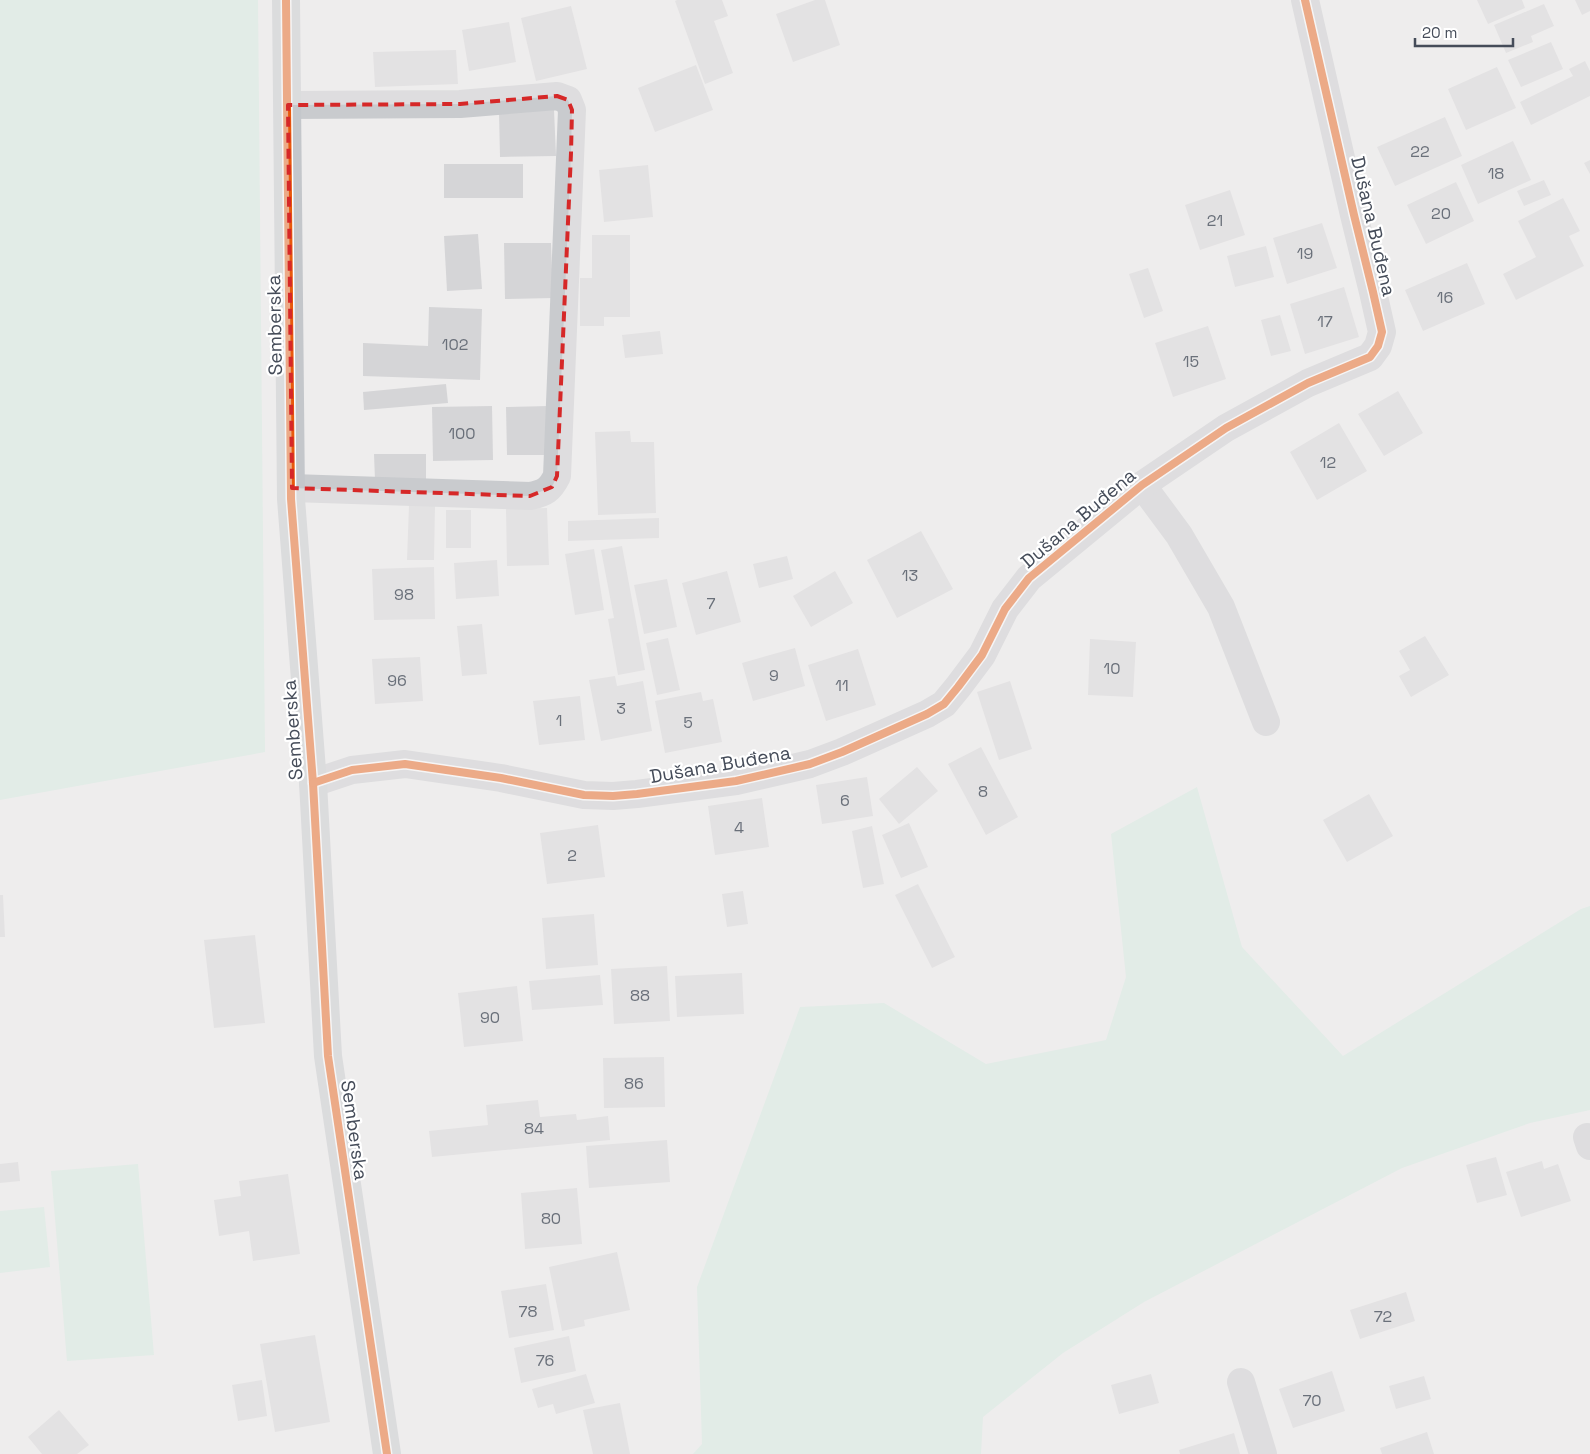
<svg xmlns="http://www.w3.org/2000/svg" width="1590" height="1454" font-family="'Space Grotesk',sans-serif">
<rect width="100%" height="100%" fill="#eeeded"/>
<!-- green -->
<g fill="#d2ece0">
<path d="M0 0H258L265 752 0 800Z"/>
<path d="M1197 787 1242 947 1343 1056 1581 909 1590 906V1110L1530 1123 1402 1168 1144 1302 1063 1353 983 1417 981 1454H693L702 1444 697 1287 800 1007 884 1003 986 1064 1106 1040 1126 977 1111 834Z"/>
<path d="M138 1164 154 1355 67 1361 51 1171Z"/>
<path d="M44 1207 50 1267 0 1273V1211Z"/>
</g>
<!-- building -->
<g fill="#d5d5d7">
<path d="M677 0H722L728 16 714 21 733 73 705 84 675 1Z"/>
<path d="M815 0H825L840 45 793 62 776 14Z"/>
<path d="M1477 0H1522L1525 8 1488 24Z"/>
<path d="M1575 0H1590V11L1582 15Z"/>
<path d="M1544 4 1554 26 1531 36 1533 42 1506 53 1494 25Z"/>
<path d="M571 6 587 69 536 81 521 18Z"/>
<path d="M509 22 516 62 469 71 462 30Z"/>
<path d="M1551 42 1563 69 1521 87 1508 60Z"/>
<path d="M456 50 458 84 375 87 373 52Z"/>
<path d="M1585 61 1590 71V96L1531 125 1520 102 1573 76 1569 69Z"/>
<path d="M696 65 713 110 655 132 638 88Z"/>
<path d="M1497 67 1516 108 1466 130 1448 89Z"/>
<path d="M554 110 556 156 500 157 499 111Z"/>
<path d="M1445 117 1462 156 1395 186 1377 147Z"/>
<path d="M1513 141 1531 180 1478 204 1461 165Z"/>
<path d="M1590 160V174L1584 163Z"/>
<rect x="444" y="164" width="79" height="34"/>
<path d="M648 165 653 217 604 222 599 170Z"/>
<path d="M1544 180 1551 195 1524 206 1517 191Z"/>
<path d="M1456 182 1474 221 1426 244 1407 205Z"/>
<path d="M1230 190 1245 235 1200 250 1185 205Z"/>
<path d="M1563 198 1580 231 1569 236 1584 266 1516 300 1503 274 1536 257 1518 221Z"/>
<path d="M1322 223 1337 268 1287 284 1273 238Z"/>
<path d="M478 234 482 289 447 291 444 236Z"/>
<path d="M592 235H630V317H604V326H580V278H592Z"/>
<path d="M504 243H551L553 298 505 299Z"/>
<path d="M1266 246 1274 277 1235 287 1227 256Z"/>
<path d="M1467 263 1485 304 1423 331 1405 290Z"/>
<path d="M1148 268 1163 311 1144 318 1129 274Z"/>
<path d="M1344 287 1359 337 1305 354 1290 304Z"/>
<path d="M429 307 482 309 480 380 363 376V343L428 346Z"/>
<path d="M1280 315 1291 351 1271 356 1261 320Z"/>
<path d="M1208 326 1226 379 1173 397 1155 343Z"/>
<path d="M660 331 663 354 625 358 622 335Z"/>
<path d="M446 384 448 403 364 410 363 392Z"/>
<path d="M1398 391 1423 433 1384 456 1358 414Z"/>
<path d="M492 406 493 460 433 461 432 407Z"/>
<path d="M549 406 550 455H507L506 407Z"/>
<path d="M1339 423 1367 471 1317 500 1290 452Z"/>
<path d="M630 431 631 442H654L656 513 598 515 595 432Z"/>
<path d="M374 454H426V480H375Z"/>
<path d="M409 505H435L434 560H407Z"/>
<path d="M547 508 549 565 507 566 506 509Z"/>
<rect x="446" y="510" width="25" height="38"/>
<path d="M659 518V538L568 541V521Z"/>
<path d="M921 531 953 589 897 618 867 560Z"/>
<path d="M622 546 645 670 618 675 608 619 614 618 601 550Z"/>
<path d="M594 549 604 610 575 615 565 554Z"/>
<path d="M787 556 793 579 759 588 753 564Z"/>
<path d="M497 560 499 596 456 599 454 563Z"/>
<path d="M434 567 435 619 374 620 372 569Z"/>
<path d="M727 571 741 622 696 635 682 583Z"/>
<path d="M835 571 853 603 811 627 793 596Z"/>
<path d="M667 579 677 627 644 634 634 585Z"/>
<path d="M482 624 487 674 462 676 457 626Z"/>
<path d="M1425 636 1449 675 1411 697 1399 676 1410 670 1399 651Z"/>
<path d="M668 638 680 690 657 695 646 643Z"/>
<path d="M1090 639 1136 642 1133 697 1088 695Z"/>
<path d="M795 648 805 686 753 701 742 663Z"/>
<path d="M858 649 876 705 826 721 808 665Z"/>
<path d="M420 657 423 701 375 704 372 659Z"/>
<path d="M615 676 617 686 643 681 652 731 601 741 589 680Z"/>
<path d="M1010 681 1032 749 999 760 977 692Z"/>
<path d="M701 692 703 701 713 699 722 742 665 753 655 701Z"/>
<path d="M580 696 585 740 539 745 533 701Z"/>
<path d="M981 747 1018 817 986 835 948 764Z"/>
<path d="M917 767 938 791 899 824 879 799Z"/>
<path d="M867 777 873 816 822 824 816 785Z"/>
<path d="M1369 794 1393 836 1347 862 1323 820Z"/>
<path d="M762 798 769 847 715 855 708 806Z"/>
<path d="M909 823 928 867 901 878 882 835Z"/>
<path d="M598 825 605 877 547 884 540 833Z"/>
<path d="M872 826 884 884 863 888 852 831Z"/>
<path d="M918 884 955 957 932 968 895 895Z"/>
<path d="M743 891 748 924 727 927 722 894Z"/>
<path d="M0 895H3L5 937H0Z"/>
<path d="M594 914 598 965 546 969 542 918Z"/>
<path d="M255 935 265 1023 214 1028 204 940Z"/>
<path d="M667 966 670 1021 614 1024 611 969Z"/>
<path d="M742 973 744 1014 677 1017 675 976Z"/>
<path d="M600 975 603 1005 532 1010 529 981Z"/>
<path d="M517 986 523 1041 464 1047 458 993Z"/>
<path d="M664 1057 665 1107 604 1108 603 1058Z"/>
<path d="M538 1100 540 1117 576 1114 577 1120 608 1116 610 1140 432 1157 429 1131 488 1125 486 1105Z"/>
<path d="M667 1140 670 1182 589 1188 586 1146Z"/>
<path d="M1496 1157 1507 1195 1477 1203 1466 1165Z"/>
<path d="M1542 1161 1544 1169 1558 1164 1571 1201 1521 1217 1506 1172Z"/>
<path d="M18 1162 20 1181 0 1183V1164Z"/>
<path d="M288 1174 300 1254 253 1261 249 1231 219 1236 214 1200 241 1196 239 1181Z"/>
<path d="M577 1188 582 1244 525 1249 521 1193Z"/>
<path d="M617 1252 630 1310 584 1320 585 1326 562 1331 549 1267Z"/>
<path d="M546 1284 554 1330 509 1338 501 1291Z"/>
<path d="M1406 1292 1415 1321 1360 1339 1350 1310Z"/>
<path d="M315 1335 330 1422 275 1432 260 1344Z"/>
<path d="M569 1336 576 1371 521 1383 514 1348Z"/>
<path d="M1332 1371 1345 1411 1293 1428 1279 1389Z"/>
<path d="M586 1374 595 1403 556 1414 553 1404 538 1408 532 1389Z"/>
<path d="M1151 1374 1159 1403 1119 1414 1111 1385Z"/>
<path d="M1424 1376 1431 1399 1396 1409 1389 1386Z"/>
<path d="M262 1380 267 1416 238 1421 232 1385Z"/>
<path d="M620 1403 630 1454H593L583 1410Z"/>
<path d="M59 1410 89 1445 77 1454H42L28 1437Z"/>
<path d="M1427 1432 1434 1454H1382L1380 1448Z"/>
<path d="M1234 1433 1240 1454H1180L1179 1450Z"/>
</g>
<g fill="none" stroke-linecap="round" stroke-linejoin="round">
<!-- minor -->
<g stroke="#c9cbce" stroke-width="28">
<path d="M288 105 460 104 557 96 568 100 572 110 557 476C550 490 545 493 530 496L292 488"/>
<path d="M1142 485 1179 535 1221 607 1266 722"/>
<path d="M313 783 352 770 405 764 501 778 584 795 613 796 637 794 736 781 810 764 842 752 927 714 944 704 958 687 982 655 1005 609 1029 578 1142 485 1226 428 1308 383 1370 357 1378 346 1382 332 1373 292 1354 215 1305 0"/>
<path d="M1587 1137 1590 1146"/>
<path d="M1241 1382 1263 1454"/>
</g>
<!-- major -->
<path stroke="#c4c7cb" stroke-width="28" d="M286 0 291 499 313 783 328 1056 387 1454"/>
<!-- cycleway casing -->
<g stroke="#fff" stroke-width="11">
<g id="cycleway">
<path d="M286 0 291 499 313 783 328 1056 387 1454"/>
<path d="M313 783 352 770 405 764 501 778 584 795 613 796 637 794 736 781 810 764 842 752 927 714 944 704 958 687 982 655 1005 609 1029 578 1142 485 1226 428 1308 383 1370 357 1378 346 1382 332 1373 292 1354 215 1305 0"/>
</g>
</g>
<!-- cycleway -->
<use href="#cycleway" stroke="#e8590c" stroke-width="8"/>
</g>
<!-- marked area -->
<path d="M0 0H1590V1454H0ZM557 96 568 100 572 110 571 153 557 476 552 487 530 496 292 488 288 105 460 104Z" fill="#eeeded" fill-opacity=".55" fill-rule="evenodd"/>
<path fill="none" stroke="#d62828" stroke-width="4" stroke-dasharray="10 6" stroke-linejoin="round" d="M557 96 568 100 572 110 571 153 557 476 552 487 530 496 292 488 288 105 460 104Z"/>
<g text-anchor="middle" stroke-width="4.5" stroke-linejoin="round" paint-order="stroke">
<!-- number labels -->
<g font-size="16" fill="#6a707a">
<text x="1420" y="157">22</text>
<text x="1496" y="179">18</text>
<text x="1441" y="219">20</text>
<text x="1215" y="226">21</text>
<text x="1305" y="259">19</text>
<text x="1445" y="303">16</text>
<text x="1325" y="327">17</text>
<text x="455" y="350">102</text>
<text x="1191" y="367">15</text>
<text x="462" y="439">100</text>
<text x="1328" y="468">12</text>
<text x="910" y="581">13</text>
<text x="404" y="600">98</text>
<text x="711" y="609">7</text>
<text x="1112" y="674">10</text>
<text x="774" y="681">9</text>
<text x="397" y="686">96</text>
<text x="842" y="691">11</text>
<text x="621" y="714">3</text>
<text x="559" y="726">1</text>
<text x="688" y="728">5</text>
<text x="983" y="797">8</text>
<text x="845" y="806">6</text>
<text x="739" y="833">4</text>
<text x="572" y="861">2</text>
<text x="640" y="1001">88</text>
<text x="490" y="1023">90</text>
<text x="634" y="1089">86</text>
<text x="534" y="1134">84</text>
<text x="551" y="1224">80</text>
<text x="528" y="1317">78</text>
<text x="1383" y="1322">72</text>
<text x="545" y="1366">76</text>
<text x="1312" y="1406">70</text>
</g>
<!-- street labels -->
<g font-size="19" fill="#454c59" stroke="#fff">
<text transform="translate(1374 226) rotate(77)" y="7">Dušana Buđena</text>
<text transform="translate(274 325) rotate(-91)" y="7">Semberska</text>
<text transform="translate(1078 518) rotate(-40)" y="7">Dušana Buđena</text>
<text transform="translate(292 730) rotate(-94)" y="7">Semberska</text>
<text transform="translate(720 764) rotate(-10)" y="7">Dušana Buđena</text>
<text transform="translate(355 1130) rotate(82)" y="7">Semberska</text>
</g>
</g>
<!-- scale -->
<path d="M1415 38v8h98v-8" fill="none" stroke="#454c59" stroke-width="2.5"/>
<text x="1422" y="38" font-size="15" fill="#454c59" stroke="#ffffff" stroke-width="4" paint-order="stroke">20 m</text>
</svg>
